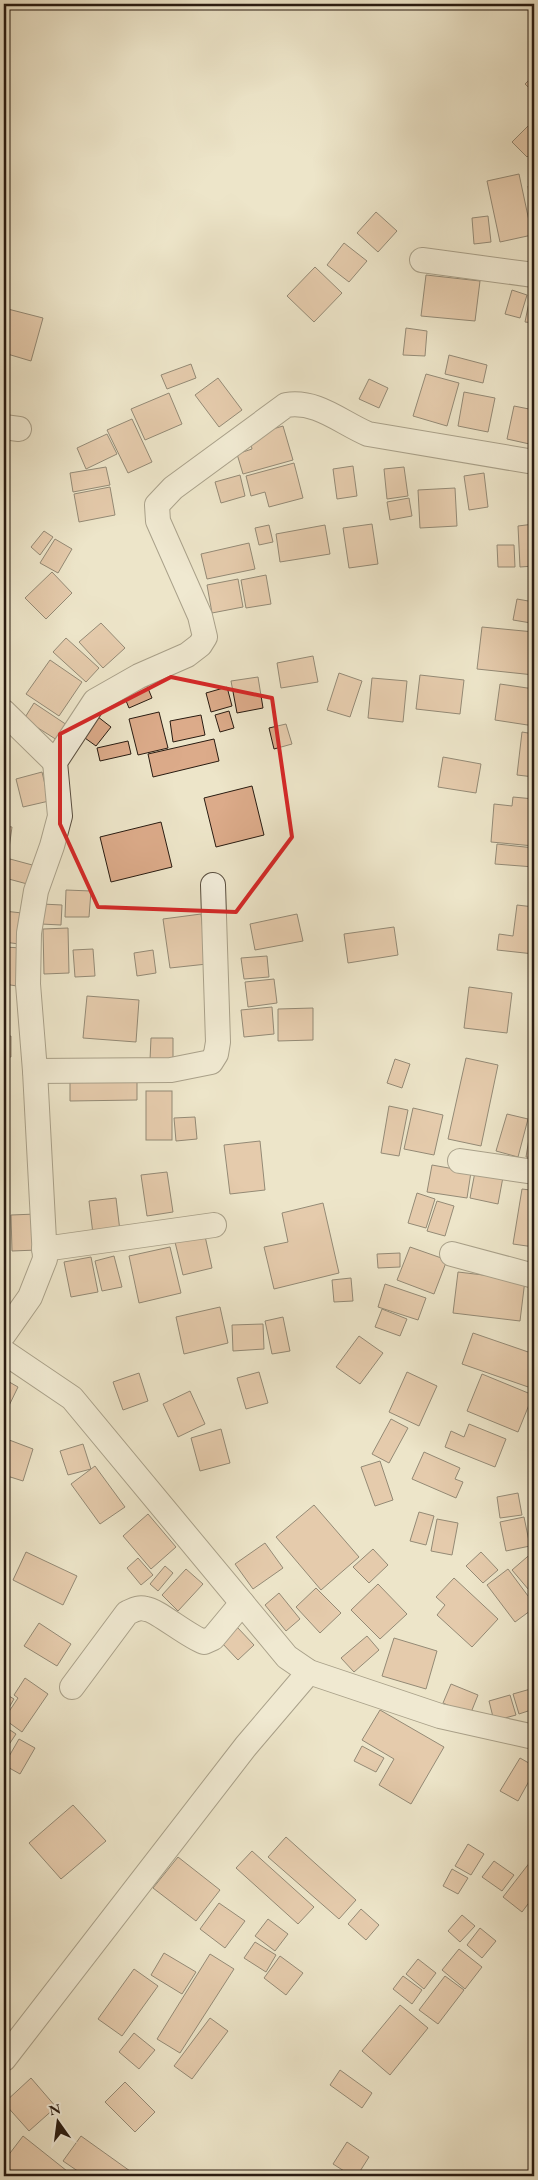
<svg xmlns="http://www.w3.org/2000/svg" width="538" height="2180" font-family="'EB Garamond',serif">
<rect width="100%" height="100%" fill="#ede5c9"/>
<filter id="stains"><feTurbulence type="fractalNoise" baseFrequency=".004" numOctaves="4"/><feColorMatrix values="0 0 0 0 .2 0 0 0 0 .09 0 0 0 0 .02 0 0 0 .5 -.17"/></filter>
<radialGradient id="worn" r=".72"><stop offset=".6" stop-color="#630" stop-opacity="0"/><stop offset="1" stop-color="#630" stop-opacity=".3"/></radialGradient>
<!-- building -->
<g fill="#dcab8a" stroke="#281b11">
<path d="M534 75V93L525 84Z"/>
<path d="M534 120V150L527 157 512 142Z"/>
<path d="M519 174 532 235 500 242 487 181Z"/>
<path d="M534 185V233L528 186Z"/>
<path d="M376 212 397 231 378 252 357 233Z"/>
<path d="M488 216 491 242 474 244 472 218Z"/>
<path d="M344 243 367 261 349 282 327 265Z"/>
<path d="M315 267 342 293 314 322 287 296Z"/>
<path d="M426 275 480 281 475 321 421 316Z"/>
<path d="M532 287H534V323L525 322Z"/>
<path d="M512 290 527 295 520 318 505 314Z"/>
<path d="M4 308 43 318 31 361 4 353Z"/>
<path d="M406 328 427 331 425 356 403 355Z"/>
<path d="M449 355 487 365 483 383 445 374Z"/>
<path d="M191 364 196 378 167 389 161 375Z"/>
<path d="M426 374 459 383 447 426 413 416Z"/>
<path d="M218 378 242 410 219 427 195 395Z"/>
<path d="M369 379 388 388 379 408 359 399Z"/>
<path d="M464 392 495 398 488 432 458 426Z"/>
<path d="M169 393 182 424 145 440 131 409Z"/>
<path d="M514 406 534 410V445L507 439Z"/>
<path d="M132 419 152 462 128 473 107 430Z"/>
<path d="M283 426 293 460 243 474 237 454 252 449 249 436Z"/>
<path d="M107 434 117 454 86 469 77 448Z"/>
<path d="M4 443 9 444 4 480Z"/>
<path d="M294 463 303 498 269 507 265 492 251 496 246 476Z"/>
<path d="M353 466 357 496 337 499 333 469Z"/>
<path d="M106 467 110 485 73 492 70 473Z"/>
<path d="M404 467 408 496 387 499 384 469Z"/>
<path d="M484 473 488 507 469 510 464 476Z"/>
<path d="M240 475 245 496 221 503 215 482Z"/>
<path d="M110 487 115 515 79 522 74 494Z"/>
<path d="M455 488 457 526 420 528 418 490Z"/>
<path d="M409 498 412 516 390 520 387 502Z"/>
<path d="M372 524 378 564 349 568 343 528Z"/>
<path d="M534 524V566L520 567 518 526Z"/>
<path d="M269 525 273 542 259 545 255 528Z"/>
<path d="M325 525 330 554 280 562 276 534Z"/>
<path d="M44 531 53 537 40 555 31 547Z"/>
<path d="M55 539 72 549 58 573 40 563Z"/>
<path d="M249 543 255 569 207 579 201 554Z"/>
<path d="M497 545H514L515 567H498Z"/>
<path d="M52 572 72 593 46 619 25 598Z"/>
<path d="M266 575 271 604 246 608 241 580Z"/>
<path d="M238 579 243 607 212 613 207 585Z"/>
<path d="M517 599 534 602 531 623 513 620Z"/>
<path d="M101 623 125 648 103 668 79 642Z"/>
<path d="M482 627 534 632V675L477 669Z"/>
<path d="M66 638 99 668 86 682 53 652Z"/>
<path d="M313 656 318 682 281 688 277 663Z"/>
<path d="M50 660 82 682 59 716 26 694Z"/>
<path d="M339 673 362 681 350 717 327 710Z"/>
<path d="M420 675 464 680 460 714 416 709Z"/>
<path d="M258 677 263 708 237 713 231 681Z"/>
<path d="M372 678 407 681 403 722 368 718Z"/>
<path d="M145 681 152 698 129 708 122 691Z"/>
<path d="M500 684 534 689V726L495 720Z"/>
<path d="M227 687 232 706 211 712 206 693Z"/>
<path d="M34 703 67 725 57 740 24 719Z"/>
<path d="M229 711 234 728 220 732 215 715Z"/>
<path d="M159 712 168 748 138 755 129 719Z"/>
<path d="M93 713 111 727 96 746 78 733Z"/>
<path d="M201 715 205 735 173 742 170 721Z"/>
<path d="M286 724 292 744 274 749 269 728Z"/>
<path d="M522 732 534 734V777L517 775Z"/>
<path d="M214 739 219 761 153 777 148 754Z"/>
<path d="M128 741 131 754 100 761 97 748Z"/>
<path d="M443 757 481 764 476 793 438 787Z"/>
<path d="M42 772 49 801 23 807 16 779Z"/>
<path d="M252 786 264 835 216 847 204 798Z"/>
<path d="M513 797 534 799V846L491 842 494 804 512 806Z"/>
<path d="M161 822 172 867 111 882 100 837Z"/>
<path d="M4 826 12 827 7 863 4 862Z"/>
<path d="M497 844 534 848V867L495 864Z"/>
<path d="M10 859 36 866 31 885 5 878Z"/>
<path d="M66 890 91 891 89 917H65Z"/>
<path d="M42 904 62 905 61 925 41 924Z"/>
<path d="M517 905 534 907V954L497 950 499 934 513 936Z"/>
<path d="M4 911 22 913 19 944 4 942Z"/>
<path d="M201 914 207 964 170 968 163 919Z"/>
<path d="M297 914 303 941 255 950 250 924Z"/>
<path d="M394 927 398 955 348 963 344 934Z"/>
<path d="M68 928 69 973 44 974 43 929Z"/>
<path d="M4 947 22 948 17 986 4 984Z"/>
<path d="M93 949 95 976 75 977 73 950Z"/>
<path d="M153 950 156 973 137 976 134 953Z"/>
<path d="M267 956 269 977 244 979 241 958Z"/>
<path d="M274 979 277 1003 248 1007 245 982Z"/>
<path d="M469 987 512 993 507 1033 464 1028Z"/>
<path d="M87 996 139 1000 136 1042 83 1038Z"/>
<path d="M272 1007 274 1034 244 1037 241 1010Z"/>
<path d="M313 1008V1040L278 1041V1009Z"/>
<path d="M11 1036V1057H4V1037Z"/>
<path d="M151 1038H173V1060H150Z"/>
<path d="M466 1058 498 1065 481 1146 448 1139Z"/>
<path d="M395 1059 410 1064 402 1088 387 1083Z"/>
<path d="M137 1078V1100L70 1101V1079Z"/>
<rect x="146" y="1091" width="26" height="49"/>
<path d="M389 1106 408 1110 399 1156 381 1153Z"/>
<path d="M413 1108 443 1115 434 1155 404 1149Z"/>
<path d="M534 1108V1158L526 1157Z"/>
<path d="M507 1114 528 1119 518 1157 496 1151Z"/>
<path d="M195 1117 197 1139 176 1141 174 1118Z"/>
<path d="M260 1141 265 1190 230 1194 224 1145Z"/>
<path d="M432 1165 471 1172 467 1198 427 1192Z"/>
<path d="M167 1172 173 1212 147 1216 141 1175Z"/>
<path d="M475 1172 503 1177 498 1204 470 1198Z"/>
<path d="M533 1177H534V1247L513 1244 522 1189 530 1190Z"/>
<path d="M417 1193 435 1199 426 1228 408 1223Z"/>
<path d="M116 1198 120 1231 93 1234 89 1201Z"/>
<path d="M437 1201 454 1206 445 1236 427 1231Z"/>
<path d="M323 1203 339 1273 274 1289 264 1247 288 1242 282 1213Z"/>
<path d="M36 1214 37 1250 12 1251 11 1215Z"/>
<path d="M205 1236 212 1268 183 1275 175 1242Z"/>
<path d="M170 1247 181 1293 139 1303 129 1256Z"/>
<path d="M410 1247 447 1260 434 1294 397 1280Z"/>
<path d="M400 1253V1267L378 1268 377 1254Z"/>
<path d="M114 1256 122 1287 102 1291 95 1261Z"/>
<path d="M91 1257 98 1292 71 1297 64 1262Z"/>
<path d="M458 1272 525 1280 520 1321 453 1313Z"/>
<path d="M351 1278 353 1301 334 1302 332 1280Z"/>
<path d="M385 1284 426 1298 418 1320 378 1307Z"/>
<path d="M220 1307 228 1343 184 1354 176 1317Z"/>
<path d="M382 1309 407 1319 400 1336 375 1327Z"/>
<path d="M283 1317 290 1351 272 1354 265 1321Z"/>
<path d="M263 1324 264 1349 233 1351 232 1325Z"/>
<path d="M473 1333 534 1354V1389L462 1364Z"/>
<path d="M359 1336 383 1353 360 1384 336 1367Z"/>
<path d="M259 1372 268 1403 246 1409 237 1378Z"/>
<path d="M407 1372 437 1386 419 1426 389 1412Z"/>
<path d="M139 1373 148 1401 123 1410 113 1382Z"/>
<path d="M482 1374 533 1395 518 1432 467 1411Z"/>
<path d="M4 1379 18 1387 4 1416Z"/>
<path d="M190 1391 205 1424 178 1437 163 1404Z"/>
<path d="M391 1419 408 1428 389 1463 372 1454Z"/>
<path d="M469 1424 506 1439 495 1467 445 1447 451 1431 464 1437Z"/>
<path d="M221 1429 230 1463 200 1471 191 1438Z"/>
<path d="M4 1438 33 1449 23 1481 4 1475Z"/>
<path d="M83 1444 91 1469 68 1475 60 1451Z"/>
<path d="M424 1452 460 1468 455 1479 463 1482 456 1498 412 1479Z"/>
<path d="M380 1461 393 1500 375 1506 361 1467Z"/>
<path d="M95 1466 125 1507 100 1524 71 1484Z"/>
<path d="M518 1493 522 1515 500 1518 497 1497Z"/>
<path d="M314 1505 359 1557 321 1590 276 1537Z"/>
<path d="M419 1512 434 1516 426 1545 410 1541Z"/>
<path d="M148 1514 176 1547 151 1569 123 1536Z"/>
<path d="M524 1517 530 1546 506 1551 500 1522Z"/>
<path d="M437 1519 458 1523 452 1555 431 1551Z"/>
<path d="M265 1543 283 1568 253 1589 235 1564Z"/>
<path d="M373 1549 388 1565 369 1583 353 1567Z"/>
<path d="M534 1551V1596L512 1570Z"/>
<path d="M26 1552 77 1576 63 1605 13 1580Z"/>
<path d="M481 1552 498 1570 483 1583 466 1566Z"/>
<path d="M138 1558 153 1575 141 1585 127 1568Z"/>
<path d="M165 1566 173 1573 158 1591 150 1584Z"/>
<path d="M186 1569 203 1584 178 1611 162 1595Z"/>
<path d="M508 1569 534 1604V1608L515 1622 487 1585Z"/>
<path d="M454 1578 498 1619 472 1647 437 1615 445 1605 436 1597Z"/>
<path d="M378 1584 407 1614 380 1639 351 1610Z"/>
<path d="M316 1588 341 1613 320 1633 296 1607Z"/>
<path d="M279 1593 300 1619 286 1631 265 1605Z"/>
<path d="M39 1623 71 1644 57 1666 24 1646Z"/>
<path d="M237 1627 254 1645 238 1660 221 1642Z"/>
<path d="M367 1636 379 1650 354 1672 341 1658Z"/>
<path d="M394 1638 437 1651 426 1689 382 1676Z"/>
<path d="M25 1678 48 1694 22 1732 4 1719 18 1698 14 1695Z"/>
<path d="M451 1684 478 1695 470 1715 443 1703Z"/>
<path d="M534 1688V1709L519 1714 513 1694Z"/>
<path d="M4 1693 14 1699 4 1716Z"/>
<path d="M510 1695 516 1715 494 1721 489 1701Z"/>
<path d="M380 1710 444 1747 411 1804 379 1785 394 1759 362 1740Z"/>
<path d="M4 1726 16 1734 4 1752Z"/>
<path d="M19 1739 35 1748 20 1774 4 1765Z"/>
<path d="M362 1746 384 1758 376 1772 354 1761Z"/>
<path d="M520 1758 534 1766V1772L518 1801 500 1791Z"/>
<path d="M73 1805 106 1841 61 1879 29 1843Z"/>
<path d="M286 1837 356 1900 339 1919 268 1857Z"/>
<path d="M468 1844 484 1854 471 1875 455 1866Z"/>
<path d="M252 1851 314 1907 298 1924 236 1868Z"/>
<path d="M178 1857 220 1890 196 1921 153 1888Z"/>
<path d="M534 1857V1896L522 1912 503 1897Z"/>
<path d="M494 1861 514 1875 502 1891 482 1877Z"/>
<path d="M452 1869 468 1878 458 1894 443 1886Z"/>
<path d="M219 1903 245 1921 225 1948 200 1929Z"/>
<path d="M361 1909 379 1925 366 1940 348 1924Z"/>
<path d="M462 1915 475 1926 460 1942 448 1931Z"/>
<path d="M268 1919 288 1934 275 1951 255 1936Z"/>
<path d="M480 1928 496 1941 482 1958 467 1945Z"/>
<path d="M255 1942 276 1955 266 1972 244 1958Z"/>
<path d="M459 1949 482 1967 465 1989 442 1970Z"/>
<path d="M164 1953 196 1972 182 1994 151 1975Z"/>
<path d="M210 1954 234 1969 180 2053 157 2039Z"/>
<path d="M280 1956 303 1973 286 1995 264 1978Z"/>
<path d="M418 1959 436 1973 424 1989 406 1974Z"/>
<path d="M134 1969 158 1986 122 2036 98 2019Z"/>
<path d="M403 1976 422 1990 412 2004 393 1989Z"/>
<path d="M445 1976 464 1990 438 2024 419 2010Z"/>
<path d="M400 2005 428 2028 390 2075 362 2051Z"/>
<path d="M210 2018 228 2031 192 2079 174 2066Z"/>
<path d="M134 2033 155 2050 139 2069 119 2052Z"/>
<path d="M340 2070 372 2093 362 2108 330 2085Z"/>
<path d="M31 2078 56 2107 29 2131 4 2103Z"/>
<path d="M125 2082 155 2112 135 2132 105 2102Z"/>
<path d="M23 2136 67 2171 63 2176H4V2161Z"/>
<path d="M81 2136 137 2176H85L63 2161Z"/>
<path d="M347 2142 369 2157 357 2176H352L333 2164Z"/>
</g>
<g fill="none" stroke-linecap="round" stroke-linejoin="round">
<!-- minor casing -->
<g stroke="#594e3f" stroke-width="26">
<g id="minor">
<path d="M422 260 534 275"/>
<path d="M4 427 19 429"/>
<path d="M4 712 55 762"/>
<path d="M35 1071 171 1070 211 1062 216 1054 218 1042 213 885"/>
<path d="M460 1161 534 1172"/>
<path d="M44 1249 214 1225"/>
<path d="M452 1254 534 1276"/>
<path d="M4 1334 30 1297 45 1259 35 1071 28 984 29 933 36 891 52 846 60 816 55 762 95 701 139 676 187 655 200 645 205 637 200 616 158 521 157 505 173 488 286 405C317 400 340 422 368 434L534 462"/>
<path d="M4 1352 72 1398 287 1657 309 1672 440 1716 534 1737"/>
<path d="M72 1687 127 1613C134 1610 138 1607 146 1609 157 1610 187 1636 204 1642L213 1638 242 1603"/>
<path d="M4 2059 246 1746 309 1672"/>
</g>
</g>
<!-- minor -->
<use href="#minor" stroke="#f3eedc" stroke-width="24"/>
<!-- rail -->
<path stroke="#281b11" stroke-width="4" stroke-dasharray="9 9" stroke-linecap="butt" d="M526 2176 534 2165"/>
</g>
<!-- marked area -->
<path d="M0 0H538V2180H0ZM171 677 272 698 292 837 236 912 98 907 60 824V734Z" fill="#ede5c9" fill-opacity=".55" fill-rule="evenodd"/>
<path fill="none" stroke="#d62828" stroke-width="4" stroke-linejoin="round" d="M171 677 272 698 292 837 236 912 98 907 60 824V734Z"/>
<!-- margin -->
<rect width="538" height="2180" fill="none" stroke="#ede5c9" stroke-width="20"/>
<rect x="5" y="5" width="528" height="2170" fill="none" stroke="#281b11" stroke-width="2.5"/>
<rect x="10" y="10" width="518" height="2160" fill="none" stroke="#281b11"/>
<!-- north arrow -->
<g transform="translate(58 2122) rotate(346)" stroke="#f3eedc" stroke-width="4" paint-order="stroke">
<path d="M0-4L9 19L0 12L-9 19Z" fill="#281b11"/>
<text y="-8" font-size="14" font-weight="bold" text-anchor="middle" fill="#281b11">N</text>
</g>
<rect width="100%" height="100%" filter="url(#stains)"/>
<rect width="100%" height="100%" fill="url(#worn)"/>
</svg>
